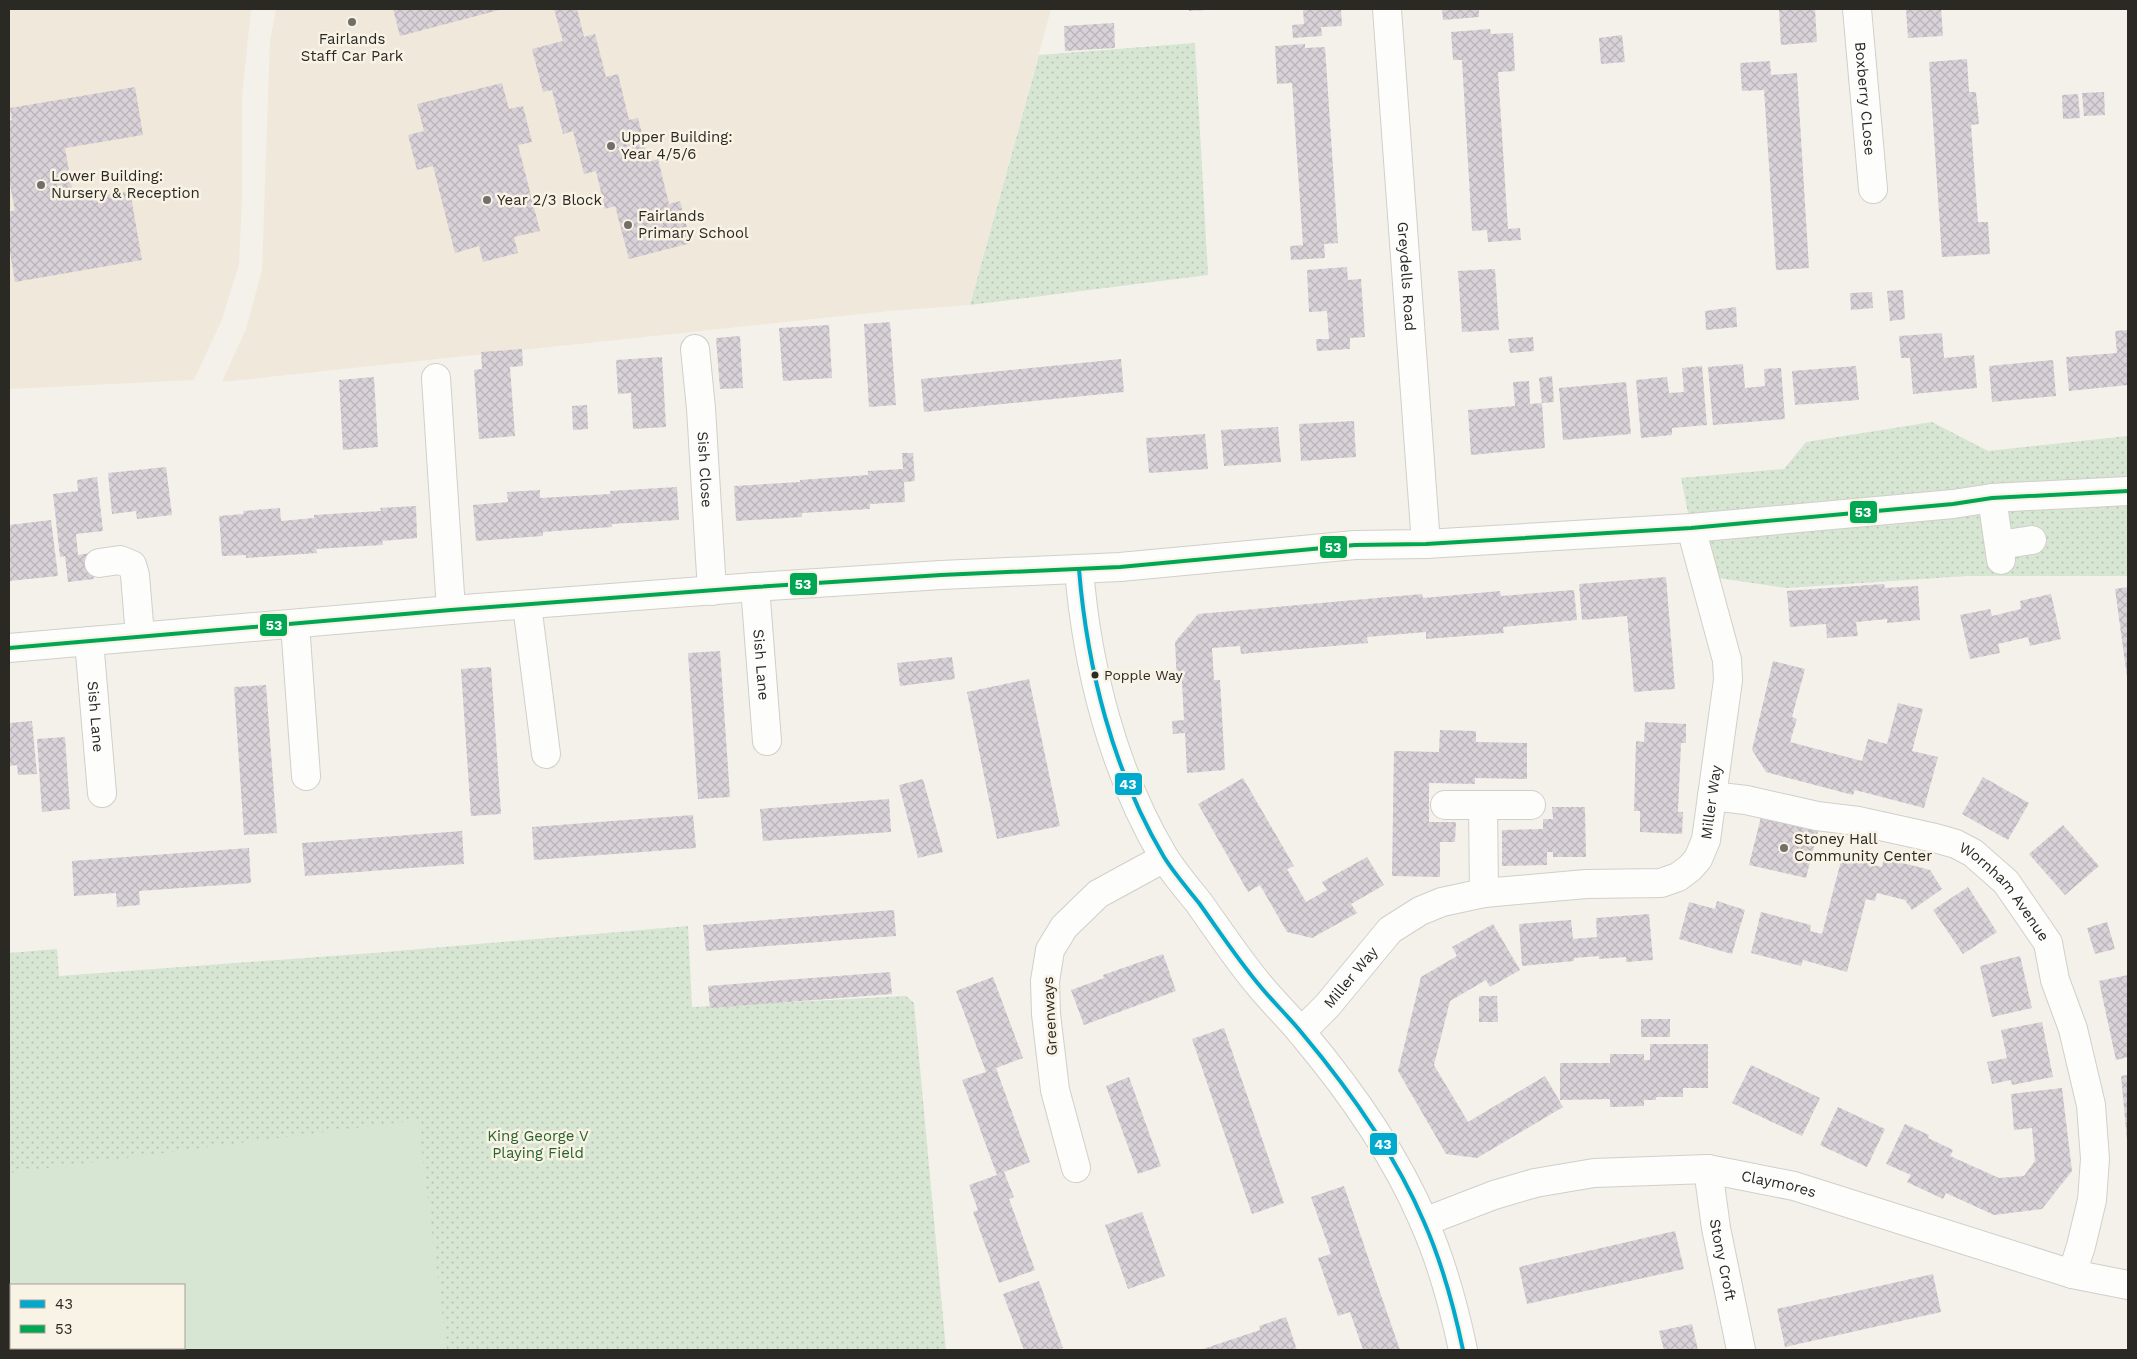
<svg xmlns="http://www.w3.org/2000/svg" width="2137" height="1359" font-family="'Work Sans',sans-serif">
<defs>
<pattern id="green-dots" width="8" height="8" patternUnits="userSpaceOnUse" patternTransform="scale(1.25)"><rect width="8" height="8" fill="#d7e5d3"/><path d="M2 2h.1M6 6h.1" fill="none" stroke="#b9c4b5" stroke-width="1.8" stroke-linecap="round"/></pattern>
<pattern id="building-cross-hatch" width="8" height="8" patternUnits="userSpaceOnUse" patternTransform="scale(1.25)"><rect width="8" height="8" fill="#d9d2d8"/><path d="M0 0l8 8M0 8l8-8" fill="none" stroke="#bab4b9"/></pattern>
</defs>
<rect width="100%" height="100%" fill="#f4f1ea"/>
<!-- education -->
<g fill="#f0e8da">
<path d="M9 9H251L242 96V197L239 264 222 319 194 380 9 389Z"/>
<path d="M276 9H1051L970 305 889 311 222 382 246 329 262 270 270 41Z"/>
</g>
<!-- green -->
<g fill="url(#green-dots)" fill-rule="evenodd">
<path d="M1195 43 1208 275 970 305 1039 55Z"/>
<path d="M1932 422 1988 451 2128 436V576H1967L1786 588 1704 576 1691 528 1681 478 1784 469 1806 442Z"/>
<path d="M688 926 692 1007 906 996 914 1003 946 1350H9V953L57 949 59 976 374 953ZM11 1285H184V1348H11Z"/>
</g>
<!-- pitch -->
<path fill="#d7e5d3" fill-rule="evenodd" d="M418 1120 447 1350H9V1173ZM11 1285H184V1348H11Z"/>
<!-- building -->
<g fill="url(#building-cross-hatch)">
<path d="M393 9H503L400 36Z"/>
<path d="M554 9H577L584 37 595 34 606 77 618 74 629 120 638 118 649 162 658 159 669 204 680 201 691 243 629 259 615 206 605 209 596 171 584 174 573 131 563 134 552 90 543 92 532 49 563 41Z"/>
<path d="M1189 9H1208V10L1189 11Z"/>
<path d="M1303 9H1341L1342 26 1321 27 1322 36 1293 38 1292 25 1304 24Z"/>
<path d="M1442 9H1479V17L1443 20Z"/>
<path d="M1779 9H1815L1817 42 1781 45Z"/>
<path d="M1906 9H1941L1943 36 1908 38Z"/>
<path d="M1114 23 1115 48 1065 51 1064 26Z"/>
<path d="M1490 29 1491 34 1513 33 1515 71 1498 72 1508 229 1520 228 1521 240 1488 242 1487 230 1472 231 1462 60H1453L1451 32Z"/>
<path d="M1622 35 1625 62 1601 64 1599 38Z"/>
<path d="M1305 44V48L1325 47 1338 243 1324 244 1325 258 1291 260 1290 246 1303 245 1292 83 1277 84 1275 46Z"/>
<path d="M1967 59 1969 92H1976L1979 124 1971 125 1978 222H1988L1990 254 1942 257 1929 62Z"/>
<path d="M1770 61 1771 75 1797 73 1809 268 1776 270 1764 90 1742 91 1740 63Z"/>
<path d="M502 83 509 109 523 106 532 142 518 145 540 231 514 237 518 253 483 262 479 246 455 253 433 166 417 170 408 135 424 131 417 104Z"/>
<path d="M135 87 143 135 65 148 74 200 130 191 142 260 15 282 9 246V212L15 210 9 180V121L12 120 10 108Z"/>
<path d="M2104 92 2105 115 2084 116 2082 93Z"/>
<path d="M2078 94 2080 118 2063 119 2062 95Z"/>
<path d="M1347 267 1348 280 1361 279 1365 337 1350 338V349L1317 351 1316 339H1329L1327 311 1309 312 1307 270Z"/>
<path d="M1495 269 1499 330 1462 332 1458 271Z"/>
<path d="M1903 290 1905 319 1890 321 1887 291Z"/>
<path d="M1872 292 1873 308 1851 310 1850 293Z"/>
<path d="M1736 307 1737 327 1706 330 1705 311Z"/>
<path d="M890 322 896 405 869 407 864 324Z"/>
<path d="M829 325 832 378 783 381 779 328Z"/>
<path d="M2128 330V385L2069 391 2066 357 2117 353 2115 331Z"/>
<path d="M1942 333 1944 358 1974 355 1977 388 1913 394 1910 358H1901L1899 336Z"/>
<path d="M740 336 743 388 720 389 716 338Z"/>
<path d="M1533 337 1534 351 1510 353 1508 339Z"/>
<path d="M522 349 523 366 510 367 515 436 479 439 474 370 482 369 481 352Z"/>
<path d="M662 357 666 427 633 429 631 393 618 394 616 360Z"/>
<path d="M1121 359 1124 392 924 412 921 379Z"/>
<path d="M2053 360 2056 396 1992 402 1989 366Z"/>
<path d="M1743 364 1745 388 1765 386 1764 369 1781 368 1785 419 1713 425 1708 367Z"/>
<path d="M1702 366 1707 425 1672 428V435L1641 438 1636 380 1667 377 1669 393 1684 392 1682 368Z"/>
<path d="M1856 366 1859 400 1795 405 1792 371Z"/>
<path d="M1552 376 1554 402 1542 403 1539 378Z"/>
<path d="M374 377 378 447 343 450 339 380Z"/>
<path d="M1529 381 1530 404 1542 403 1545 448 1471 455 1468 410 1515 406 1513 382Z"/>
<path d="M1626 382 1631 434 1563 440 1559 388Z"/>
<path d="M587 405 588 429 573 430 572 406Z"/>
<path d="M1354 421 1356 457 1301 461 1299 424Z"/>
<path d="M1278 427 1281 462 1224 466 1221 430Z"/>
<path d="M1205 434 1208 469 1149 473 1146 438Z"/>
<path d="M902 453H913L915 481 904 482 905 502 870 504V509L802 513V517L736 521 734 486 800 482V480L868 475V471L903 469Z"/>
<path d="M166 467 172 515 137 519 136 511 112 514 108 473Z"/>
<path d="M97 477 103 531 76 534 78 555 91 553 94 579 68 582 65 556 60 557 53 494 78 491 77 480Z"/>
<path d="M677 487 679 520 612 524V527L543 532V536L476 541 473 505 508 502 507 492 540 490V498L610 494V491Z"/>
<path d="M416 506 417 538 382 541 383 545 316 549 317 553 246 558V555L222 556 219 516 244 514 243 511 280 508 281 521 314 518V515L381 511 380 508Z"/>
<path d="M51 520 58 576 9 581V525Z"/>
<path d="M1666 577 1675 689 1634 692 1627 616 1582 620 1579 584Z"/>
<path d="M1884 584 1885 588 1918 586 1920 620 1887 623V619L1856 622 1858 636 1827 638 1826 624 1790 627 1787 591Z"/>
<path d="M2128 587V677H2127L2115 589Z"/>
<path d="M1574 590 1577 620 1503 627 1504 633 1426 639V632L1367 637 1368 643 1241 654 1240 646 1212 648 1214 680H1220L1225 770 1187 773 1185 733 1173 734 1172 721 1184 720 1182 682H1177L1175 642 1198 614 1422 594 1423 598 1500 591 1501 596Z"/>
<path d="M2051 594 2061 639 2030 646 2028 637 1998 644 2000 653 1970 659 1960 615 1990 609 1992 616 2021 609 2020 601Z"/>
<path d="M720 651 730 797 698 799 688 653Z"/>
<path d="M952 657 955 679 900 686 897 663Z"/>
<path d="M1773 661 1805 669 1792 717 1797 719 1790 742 1862 761 1868 739 1887 744 1898 703 1923 709 1912 751 1938 757 1924 808 1855 790 1853 795 1766 772 1752 750Z"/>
<path d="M491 667 501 814 471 816 461 669Z"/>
<path d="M1029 679 1060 826 997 839 967 692Z"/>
<path d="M266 685 277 833 244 835 234 687Z"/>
<path d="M32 721 37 774 18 775 17 765 9 766V723Z"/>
<path d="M1645 722 1686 724V743H1681L1678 812H1683L1682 834 1640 832V811H1634L1636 741 1644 742Z"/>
<path d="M1440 730 1476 731V742L1527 743V779L1475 778V784L1429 783V822H1456L1455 842H1440V877L1392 876 1394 751 1439 752Z"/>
<path d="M65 737 70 809 42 812 37 739Z"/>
<path d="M1983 777 2029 803 2008 840 1962 814Z"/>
<path d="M1243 778 1294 866 1287 869 1306 902 1327 890 1322 882 1367 857 1384 885 1351 904 1357 913 1312 938 1287 932 1260 885 1248 892 1198 804Z"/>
<path d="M923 779 943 852 918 858 899 785Z"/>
<path d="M889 799 891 832 763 841 760 809Z"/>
<path d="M1552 807H1585L1586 857H1553V852H1547V865L1502 866V830L1543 829V819H1553Z"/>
<path d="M693 815 696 848 534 860 532 827Z"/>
<path d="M1761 817 1818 831 1806 878 1749 865Z"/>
<path d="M2063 825 2099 866 2065 895 2029 854Z"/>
<path d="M462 831 464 864 305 876 302 843Z"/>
<path d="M249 848 251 883 139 891 140 905 117 907 116 893 74 896 72 861Z"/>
<path d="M1842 857 1882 867 1884 858 1930 870 1942 889 1912 910 1905 900 1877 893 1875 901 1866 899 1847 972 1803 960 1801 966 1751 953 1761 912 1811 925 1810 931 1822 934Z"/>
<path d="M1968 887 1997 932 1963 954 1933 910Z"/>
<path d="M1717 901 1745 910 1732 954 1679 939 1689 902 1715 909Z"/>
<path d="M894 910 896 936 706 951 703 925Z"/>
<path d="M1649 914 1653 960 1626 962V957L1599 959V956L1574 958V961L1522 966 1519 924 1571 920 1573 939 1597 937 1596 918Z"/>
<path d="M2107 922 2115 949 2095 954 2087 928Z"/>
<path d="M1493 924 1520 970 1490 987 1486 980 1450 1001 1434 1065 1468 1122 1545 1076 1563 1107 1477 1158 1446 1154 1398 1071 1421 977 1457 956 1452 947Z"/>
<path d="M1163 954 1176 991 1084 1025 1071 990 1104 978 1103 975Z"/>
<path d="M2020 956 2032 1008 1992 1017 1980 966Z"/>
<path d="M890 972 892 994 710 1008 708 986Z"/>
<path d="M2128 975V1057L2116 1060 2099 981Z"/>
<path d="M993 977 1023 1058 996 1068 1030 1162 1004 1172 1014 1197 1009 1199 1035 1270 999 1283 973 1212 978 1210 969 1185 997 1175 962 1080 986 1072 956 991Z"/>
<path d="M1479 996H1497L1498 1022H1479Z"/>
<rect x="1641" y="1019" width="29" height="18"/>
<path d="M2042 1022 2053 1077 2012 1085 2011 1080 1992 1084 1987 1062 2007 1058 2001 1030Z"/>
<path d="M1224 1028 1284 1203 1252 1214 1192 1039Z"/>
<path d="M1650 1044H1708V1088H1683V1097H1656V1100H1644V1106L1610 1107V1099L1560 1100V1063H1610V1054H1644V1060H1650Z"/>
<path d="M1751 1065 1820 1098 1802 1136 1732 1103Z"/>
<path d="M2128 1075V1140H2127L2121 1076Z"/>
<path d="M1129 1077 1161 1166 1138 1174 1106 1086Z"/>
<path d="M2062 1088 2072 1171 2042 1209 1994 1215 1946 1193 1943 1199 1907 1182 1911 1175 1886 1164 1905 1124 1929 1135 1928 1138 1953 1150 1950 1156 1999 1178 2024 1176 2035 1161 2032 1128 2014 1130 2011 1094Z"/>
<path d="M1838 1107 1885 1129 1867 1167 1820 1145Z"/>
<path d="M1344 1186 1373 1272 1400 1350H1363L1350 1312 1338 1316 1318 1258 1331 1254 1311 1197Z"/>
<path d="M1142 1212 1165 1276 1128 1289 1105 1225Z"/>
<path d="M1675 1231 1684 1269 1527 1304 1519 1267Z"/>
<path d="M1933 1274 1941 1312 1785 1347 1777 1309Z"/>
<path d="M1039 1281 1063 1348 1055 1350H1024L1003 1294Z"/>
<path d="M1286 1317 1297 1350H1200L1260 1330 1259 1326Z"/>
<path d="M1692 1324 1698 1350H1664L1659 1331Z"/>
</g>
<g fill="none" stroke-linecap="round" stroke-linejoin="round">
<!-- minor casing -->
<g stroke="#d1cfc9" stroke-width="30">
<g id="minor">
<path id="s1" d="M1387 9 1426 544"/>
<path id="s2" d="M1857 9 1873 189"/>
<path id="s3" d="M695 349 701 408 712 591"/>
<path d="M436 378 451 610"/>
<path d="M1992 498 2001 560"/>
<path d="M2000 545 2032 540"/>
<path d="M99 563 120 560 132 565 135 575 140 636"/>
<path d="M1079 569C1087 668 1113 771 1164 857 1174 873 1187 888 1199 903 1219 931 1238 960 1260 986 1273 1002 1288 1016 1301 1032 1349 1089 1395 1154 1424 1222 1442 1263 1454 1307 1463 1350"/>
<path id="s4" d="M755 587 767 741"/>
<path d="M527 605 546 754"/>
<path d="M295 624 306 776"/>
<path id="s5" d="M89 641 102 793"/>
<path d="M9 648 451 610 755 587 941 575 1120 567 1355 545 1426 544 1691 528 1953 504 1992 498 2128 491"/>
<path id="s6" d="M1712 796 1746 800 1817 816 1858 821 1935 838 1956 844 1973 853 2006 882 2048 943 2055 980 2073 1029 2091 1105 2095 1159 2092 1200 2081 1246 2072 1274"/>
<path d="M1445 805H1483L1484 893"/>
<path d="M1483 805H1531"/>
<path id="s7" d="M1301 1032 1327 1006 1390 930 1420 911 1442 902 1484 893 1586 884 1661 883 1678 877 1690 868 1698 859 1706 840 1728 680 1727 660 1691 528"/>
<path d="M1076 1168 1055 1090 1046 1014 1045 981 1050 950 1064 927 1098 894 1164 858"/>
<path id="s8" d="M1708 1169 1716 1228 1741 1350"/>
<path id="s9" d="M1424 1222 1494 1195 1535 1183 1594 1173 1708 1169 1794 1186 2072 1274 2128 1285"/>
</g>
</g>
<!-- minor -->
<use href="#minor" stroke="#fdfdfc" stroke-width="28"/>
<!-- bus-1 casing -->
<g stroke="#f9f3e5" stroke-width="8">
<path id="bus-1" d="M1079 569C1087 668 1113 771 1164 857 1174 873 1187 888 1199 903 1219 931 1238 960 1260 986 1273 1002 1288 1016 1301 1032 1349 1089 1395 1154 1424 1222 1442 1263 1454 1307 1463 1350"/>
</g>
<!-- bus-2 casing -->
<g stroke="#f9f3e5" stroke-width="8">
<path id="bus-2" d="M9 648 451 610 755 587 941 575 1120 567 1355 545 1426 544 1691 528 1953 504 1992 498 2128 491"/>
</g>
<!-- bus-1 -->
<use href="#bus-1" stroke="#00a9ce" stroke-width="4"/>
<!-- bus-2 -->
<use href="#bus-2" stroke="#00a651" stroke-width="4"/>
</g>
<!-- markers -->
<g fill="#716f69" stroke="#f9f3e5" stroke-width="2">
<circle cx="352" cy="22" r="5"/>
<circle cx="611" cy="146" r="5"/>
<circle cx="41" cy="185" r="5"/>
<circle cx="487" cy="200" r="5"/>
<circle cx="628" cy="225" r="5"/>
<circle cx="1784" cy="848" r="5"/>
</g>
<circle fill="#2b2924" stroke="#f9f3e5" stroke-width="2" cx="1095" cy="675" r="4.5"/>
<g text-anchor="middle" stroke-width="5" stroke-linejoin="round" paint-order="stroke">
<!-- bus labels -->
<g font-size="14" fill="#2b2924" stroke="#f9f3e5" text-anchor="start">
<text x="1104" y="680">Popple Way</text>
</g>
<!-- poi labels -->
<g font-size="15" fill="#2b2924" stroke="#f9f3e5" text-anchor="start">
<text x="352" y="44" text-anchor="middle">Fairlands<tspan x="352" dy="17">Staff Car Park</tspan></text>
<text x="621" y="142">Upper Building:<tspan x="621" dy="17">Year 4/5/6</tspan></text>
<text x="51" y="181">Lower Building:<tspan x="51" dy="17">Nursery &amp; Reception</tspan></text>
<text x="497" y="205">Year 2/3 Block</text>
<text x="638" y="221">Fairlands<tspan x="638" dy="17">Primary School</tspan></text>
<text x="1794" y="844">Stoney Hall<tspan x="1794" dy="17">Community Center</tspan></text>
</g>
<!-- street labels -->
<g font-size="15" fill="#2b2924" stroke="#f9f3e5">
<text dy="5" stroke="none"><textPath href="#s2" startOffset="90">Boxberry CLose</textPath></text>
<text dy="5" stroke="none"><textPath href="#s1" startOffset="268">Greydells Road</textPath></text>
<text dy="5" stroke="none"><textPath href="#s3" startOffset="121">Sish Close</textPath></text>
<text dy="5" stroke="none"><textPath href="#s4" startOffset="78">Sish Lane</textPath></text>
<text dy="5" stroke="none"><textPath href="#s5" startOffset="76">Sish Lane</textPath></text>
<text dy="5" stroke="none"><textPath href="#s7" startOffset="519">Miller Way</textPath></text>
<text dy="5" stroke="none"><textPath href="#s6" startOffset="318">Wornham Avenue</textPath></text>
<text dy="5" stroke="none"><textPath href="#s7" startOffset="74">Miller Way</textPath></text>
<text transform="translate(1050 1016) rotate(-93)" y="5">Greenways</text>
<text dy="5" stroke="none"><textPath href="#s9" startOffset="364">Claymores</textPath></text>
<text dy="5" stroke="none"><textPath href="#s8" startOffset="92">Stony Croft</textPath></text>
</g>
<!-- park labels -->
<g font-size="15" fill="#26642e" stroke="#f9f3e5">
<text x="538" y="1141">King George V<tspan x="538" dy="17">Playing Field</tspan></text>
</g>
</g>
<g stroke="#f9f3e5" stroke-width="2">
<rect x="1849" y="500" width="29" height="24" rx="5" fill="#00a651"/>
<rect x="1319" y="535" width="29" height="24" rx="5" fill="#00a651"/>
<rect x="789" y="572" width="29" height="24" rx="5" fill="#00a651"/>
<rect x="259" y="613" width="29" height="24" rx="5" fill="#00a651"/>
<rect x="1114" y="772" width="29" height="24" rx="5" fill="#00a9ce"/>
<rect x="1369" y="1132" width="29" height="24" rx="5" fill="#00a9ce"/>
</g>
<g font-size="14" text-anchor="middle" font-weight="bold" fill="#fff">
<text x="1863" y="517">53</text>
<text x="1333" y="552">53</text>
<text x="803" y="589">53</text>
<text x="274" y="630">53</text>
<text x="1128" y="789">43</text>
<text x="1383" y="1149">43</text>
</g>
<!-- border -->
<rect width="2137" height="1359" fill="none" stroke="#2b2924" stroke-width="20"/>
<!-- legend -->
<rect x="10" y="1284" width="175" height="65" fill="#f9f3e5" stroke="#a7a298"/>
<rect x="20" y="1300" width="25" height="8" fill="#00a9ce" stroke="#a7a298"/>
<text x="55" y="1309" font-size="15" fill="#2b2924">43</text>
<rect x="20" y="1325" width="25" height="8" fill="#00a651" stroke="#a7a298"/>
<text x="55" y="1334" font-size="15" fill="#2b2924">53</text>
</svg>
